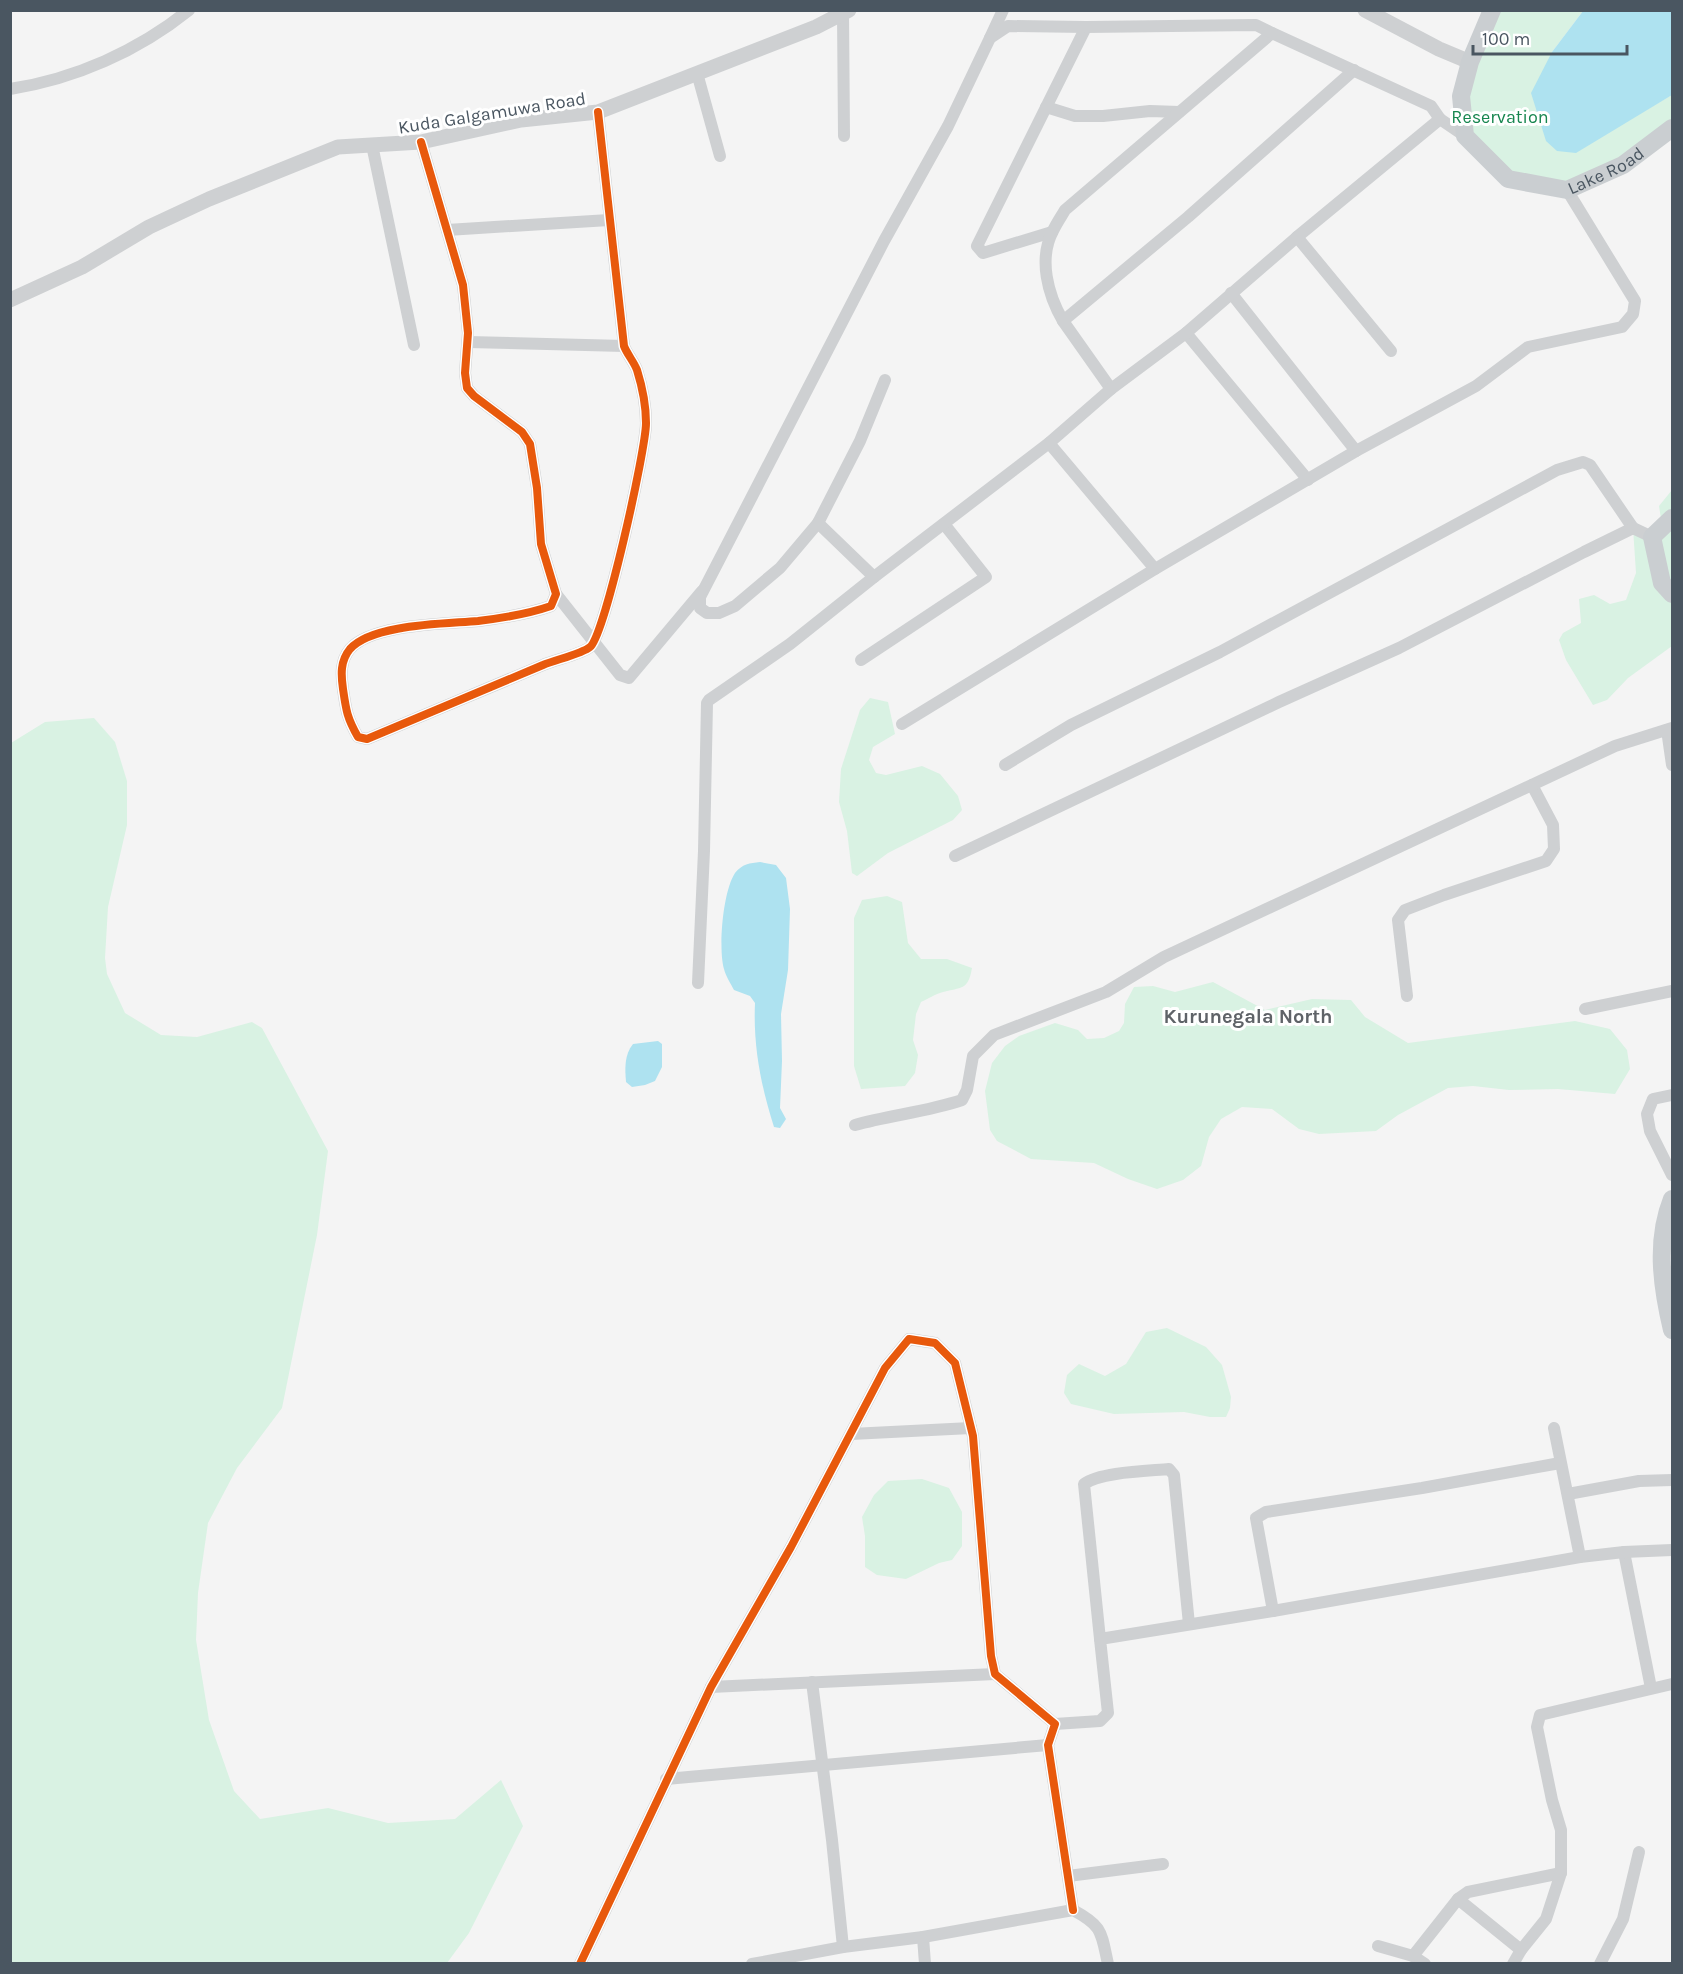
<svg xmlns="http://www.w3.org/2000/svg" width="1683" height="1974" font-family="Karla,sans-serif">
<rect width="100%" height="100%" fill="#f4f4f4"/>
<!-- green -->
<g fill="#d9f2e3">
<path d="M1492 11H1583L1552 52 1646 110 1672 95V128L1567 190 1508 179 1465 136 1470 62Z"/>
<path d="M1672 490V646L1628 678 1607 700 1593 705 1566 660 1559 640 1563 633 1581 623 1579 599 1594 595 1610 604 1626 600 1636 573 1633 528 1652 537 1662 525 1659 506Z"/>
<path d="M870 698 888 702 895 734 873 747 869 760 876 773 886 775 922 766 940 774 958 796 962 810 953 820 888 853 857 876 852 873 847 831 839 802 841 769 860 710Z"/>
<path d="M94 718 115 742 127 781V825L108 907 105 958 107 974 125 1013 161 1035 197 1037 252 1022 262 1028 328 1151 317 1235 282 1408 237 1468 208 1523 198 1593 196 1640 209 1720 234 1791 260 1819 328 1808 388 1823 455 1819 501 1780 523 1826 469 1933 447 1963H11V743L45 722Z"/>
<path d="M887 896 902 902 908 943 921 959H947L972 968C968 991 961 987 943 992 935 994 928 999 921 1002L916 1014 913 1040 918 1055 915 1073 905 1086 861 1089 854 1066V918L862 900Z"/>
<path d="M1213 982 1265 1010 1312 999 1351 1000 1365 1017 1408 1043 1575 1021 1610 1029 1627 1050 1630 1069 1615 1094 1558 1089 1509 1090 1473 1086 1448 1088 1398 1115 1376 1131 1319 1134 1299 1129 1272 1109 1242 1107 1221 1119 1209 1137 1201 1166 1183 1180 1157 1189 1128 1179 1094 1163 1031 1159 997 1141 990 1130 985 1091 992 1063 1005 1046 1019 1036 1055 1023 1078 1030 1087 1039 1104 1038 1119 1031 1124 1023 1125 1004 1134 987 1153 986 1175 992Z"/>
<path d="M1167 1328 1206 1347 1222 1365 1231 1397 1230 1408 1226 1417H1210L1184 1412 1114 1414 1071 1404 1064 1393 1067 1375 1079 1364 1105 1376 1126 1364 1146 1332Z"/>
<path d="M922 1479 949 1488 962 1512V1546L952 1560 939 1563 906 1579 877 1575 865 1567V1536L862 1517 874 1495 888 1481Z"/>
</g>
<!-- water -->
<g fill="#aee2f0">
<path d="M1583 11H1672V95L1576 153 1557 151 1546 141 1531 93 1552 52Z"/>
<path d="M760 862 776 865 786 878 790 909 788 970 781 1014 782 1061 780 1108 786 1119 780 1128 774 1127C761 1086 753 1046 755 1003L750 996 734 990C731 984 726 977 724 969 718 948 723 891 735 873 742 864 750 863 760 862Z"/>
<path d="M658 1041 662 1044V1067L655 1081 645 1085 632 1087 626 1082C625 1069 624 1055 633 1044Z"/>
</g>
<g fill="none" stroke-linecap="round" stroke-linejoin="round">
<!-- minor -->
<g stroke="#ced0d2" stroke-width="12">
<path d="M843 14 844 136"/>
<path d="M990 38 1003 10"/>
<path d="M697 73 720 156"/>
<path d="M10 89C75 79 138 51 189 10"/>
<path d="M1046 107 1075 116H1103L1150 111 1179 112"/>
<path d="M421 142 463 285 468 333 465 373 467 388 474 396 522 432 530 444 537 488 541 544 556 594 551 606C528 614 503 618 478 621 445 624 372 624 350 649 340 661 341 675 343 689 346 710 347 718 358 737L367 739C426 714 484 690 543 665 554 660 582 654 590 647 605 635 646 449 646 423 646 406 642 386 637 370 634 362 627 354 624 346L598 112"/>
<path d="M372 145 414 345"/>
<path d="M447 230 609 220"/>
<path d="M1052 232 983 253 977 246 1086 27"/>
<path d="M1297 237 1391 351"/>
<path d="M1231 293 1356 451"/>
<path d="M1063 321C1048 295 1038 259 1053 231 1056 224 1061 217 1065 210L1272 33 1431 106 1440 119"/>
<path d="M1186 333 1308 480"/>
<path d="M468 342 624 346"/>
<path d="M885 380 860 441 818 523 780 568 735 606 719 613H707L700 608V597L884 241 948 126 990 38 1008 26 1086 27 1256 25 1272 33"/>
<path d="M1111 389 1063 321 1188 217 1354 70"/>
<path d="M1049 443 1155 569"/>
<path d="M818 523 874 577"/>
<path d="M556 594 620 675 629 678 702 591"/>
<path d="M861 660 986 577 944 524"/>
<path d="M902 724 1155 569 1356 451 1476 386 1528 347 1622 327 1633 314 1635 301 1567 190"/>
<path d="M1667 730 1672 765"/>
<path d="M1005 765 1071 725 1220 652 1557 470 1583 462 1590 465 1633 528"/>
<path d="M955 856 1279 702 1399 648 1584 552 1633 528 1652 537"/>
<path d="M698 983 704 851 707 703 709 700 790 644 874 577 1049 443 1111 389 1186 333 1297 237 1440 119 1465 136"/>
<path d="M1407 996 1398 920 1405 910 1444 895 1546 861 1554 849 1553 825 1532 785"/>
<path d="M1585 1009 1672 991"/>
<path d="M1672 1095 1653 1099 1647 1114 1650 1131 1672 1175"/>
<path d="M855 1125C890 1115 927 1112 962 1100L967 1090 973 1056 994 1035 1106 992 1164 957 1615 746 1672 728"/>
<path d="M1554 1428 1580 1557"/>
<path d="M851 1434 971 1428"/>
<path d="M1568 1494 1639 1481 1672 1480"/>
<path d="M1624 1552 1651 1688"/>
<path d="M1273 1611 1256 1518 1266 1512 1422 1488 1560 1463"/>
<path d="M1100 1639 1084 1484C1100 1472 1148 1471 1169 1469L1174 1475 1189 1624"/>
<path d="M812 1682 832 1840 843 1947"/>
<path d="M711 1687 995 1674"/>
<path d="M1055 1724 1100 1721 1108 1713 1100 1639 1273 1611 1580 1557 1624 1552 1672 1550"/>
<path d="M666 1779 1048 1745"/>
<path d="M1068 1876 1163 1864"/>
<path d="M1458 1899 1521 1950"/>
<path d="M923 1937 925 1964"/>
<path d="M1378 1946 1413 1956 1425 1964"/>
<path d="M1413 1956 1458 1899 1468 1892 1561 1873"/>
<path d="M580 1964 711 1687 791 1547 885 1368 909 1339 935 1343 955 1363 973 1436 991 1656 995 1674 1055 1724 1048 1745 1073 1910"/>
<path d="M752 1964 843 1947 923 1937 1073 1910C1103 1926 1101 1932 1108 1964"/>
<path d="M1513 1964 1521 1950 1546 1919 1561 1873V1830L1552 1800 1537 1727 1540 1715 1672 1684"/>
<path d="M1600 1964 1623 1919 1639 1852"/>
</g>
<!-- tertiary -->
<g stroke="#ced0d2" stroke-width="15">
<path d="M1365 10 1439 49 1470 62"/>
<path d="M10 300 82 267 149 227 209 199 338 147 421 142 521 120 598 112 816 27 849 10"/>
</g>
<!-- primary -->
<g stroke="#caced1" stroke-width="18">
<path id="s1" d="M1492 10 1470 62 1461 96 1465 136 1508 179 1567 190 1623 165 1672 128"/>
<path d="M1672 518 1652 537 1662 583 1672 594"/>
<path d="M1672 1199C1655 1241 1662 1288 1672 1330"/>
</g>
<!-- cycleway casing -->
<g stroke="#fff" stroke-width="11">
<g id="cycleway">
<path d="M421 142 463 285 468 333 465 373 467 388 474 396 522 432 530 444 537 488 541 544 556 594 551 606C528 614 503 618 478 621 445 624 372 624 350 649 340 661 341 675 343 689 346 710 347 718 358 737L367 739C426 714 484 690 543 665 554 660 582 654 590 647 605 635 646 449 646 423 646 406 642 386 637 370 634 362 627 354 624 346L598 112"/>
<path d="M580 1964 711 1687 791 1547 885 1368 909 1339 935 1343 955 1363 973 1436 991 1656 995 1674 1055 1724 1048 1745 1073 1910"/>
</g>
</g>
<!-- cycleway -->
<use href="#cycleway" stroke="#e8590c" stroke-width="8"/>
</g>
<g text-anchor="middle" stroke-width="6" stroke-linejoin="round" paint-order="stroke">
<!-- street labels -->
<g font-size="18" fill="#4a5661" stroke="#fff">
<text transform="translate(492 113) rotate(-9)" y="6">Kuda Galgamuwa Road</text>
<text dy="6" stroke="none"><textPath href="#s1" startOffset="296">Lake Road</textPath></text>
</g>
<!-- park labels -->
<g font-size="18" fill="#17864f" stroke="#fff">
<text x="1500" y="123">Reservation</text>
</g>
<!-- neighbourhood labels -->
<g font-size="20" font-weight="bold" fill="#5f6368" stroke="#fff">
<text x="1248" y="1023">Kurunegala North</text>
</g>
</g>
<!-- border -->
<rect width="1683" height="1974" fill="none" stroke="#4a5661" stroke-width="24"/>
<!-- scale -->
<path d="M1473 45v9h154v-9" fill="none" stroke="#4a5661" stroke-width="3"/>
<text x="1482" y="45" font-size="18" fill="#4a5661" stroke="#ffffff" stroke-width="4.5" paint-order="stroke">100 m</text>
</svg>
